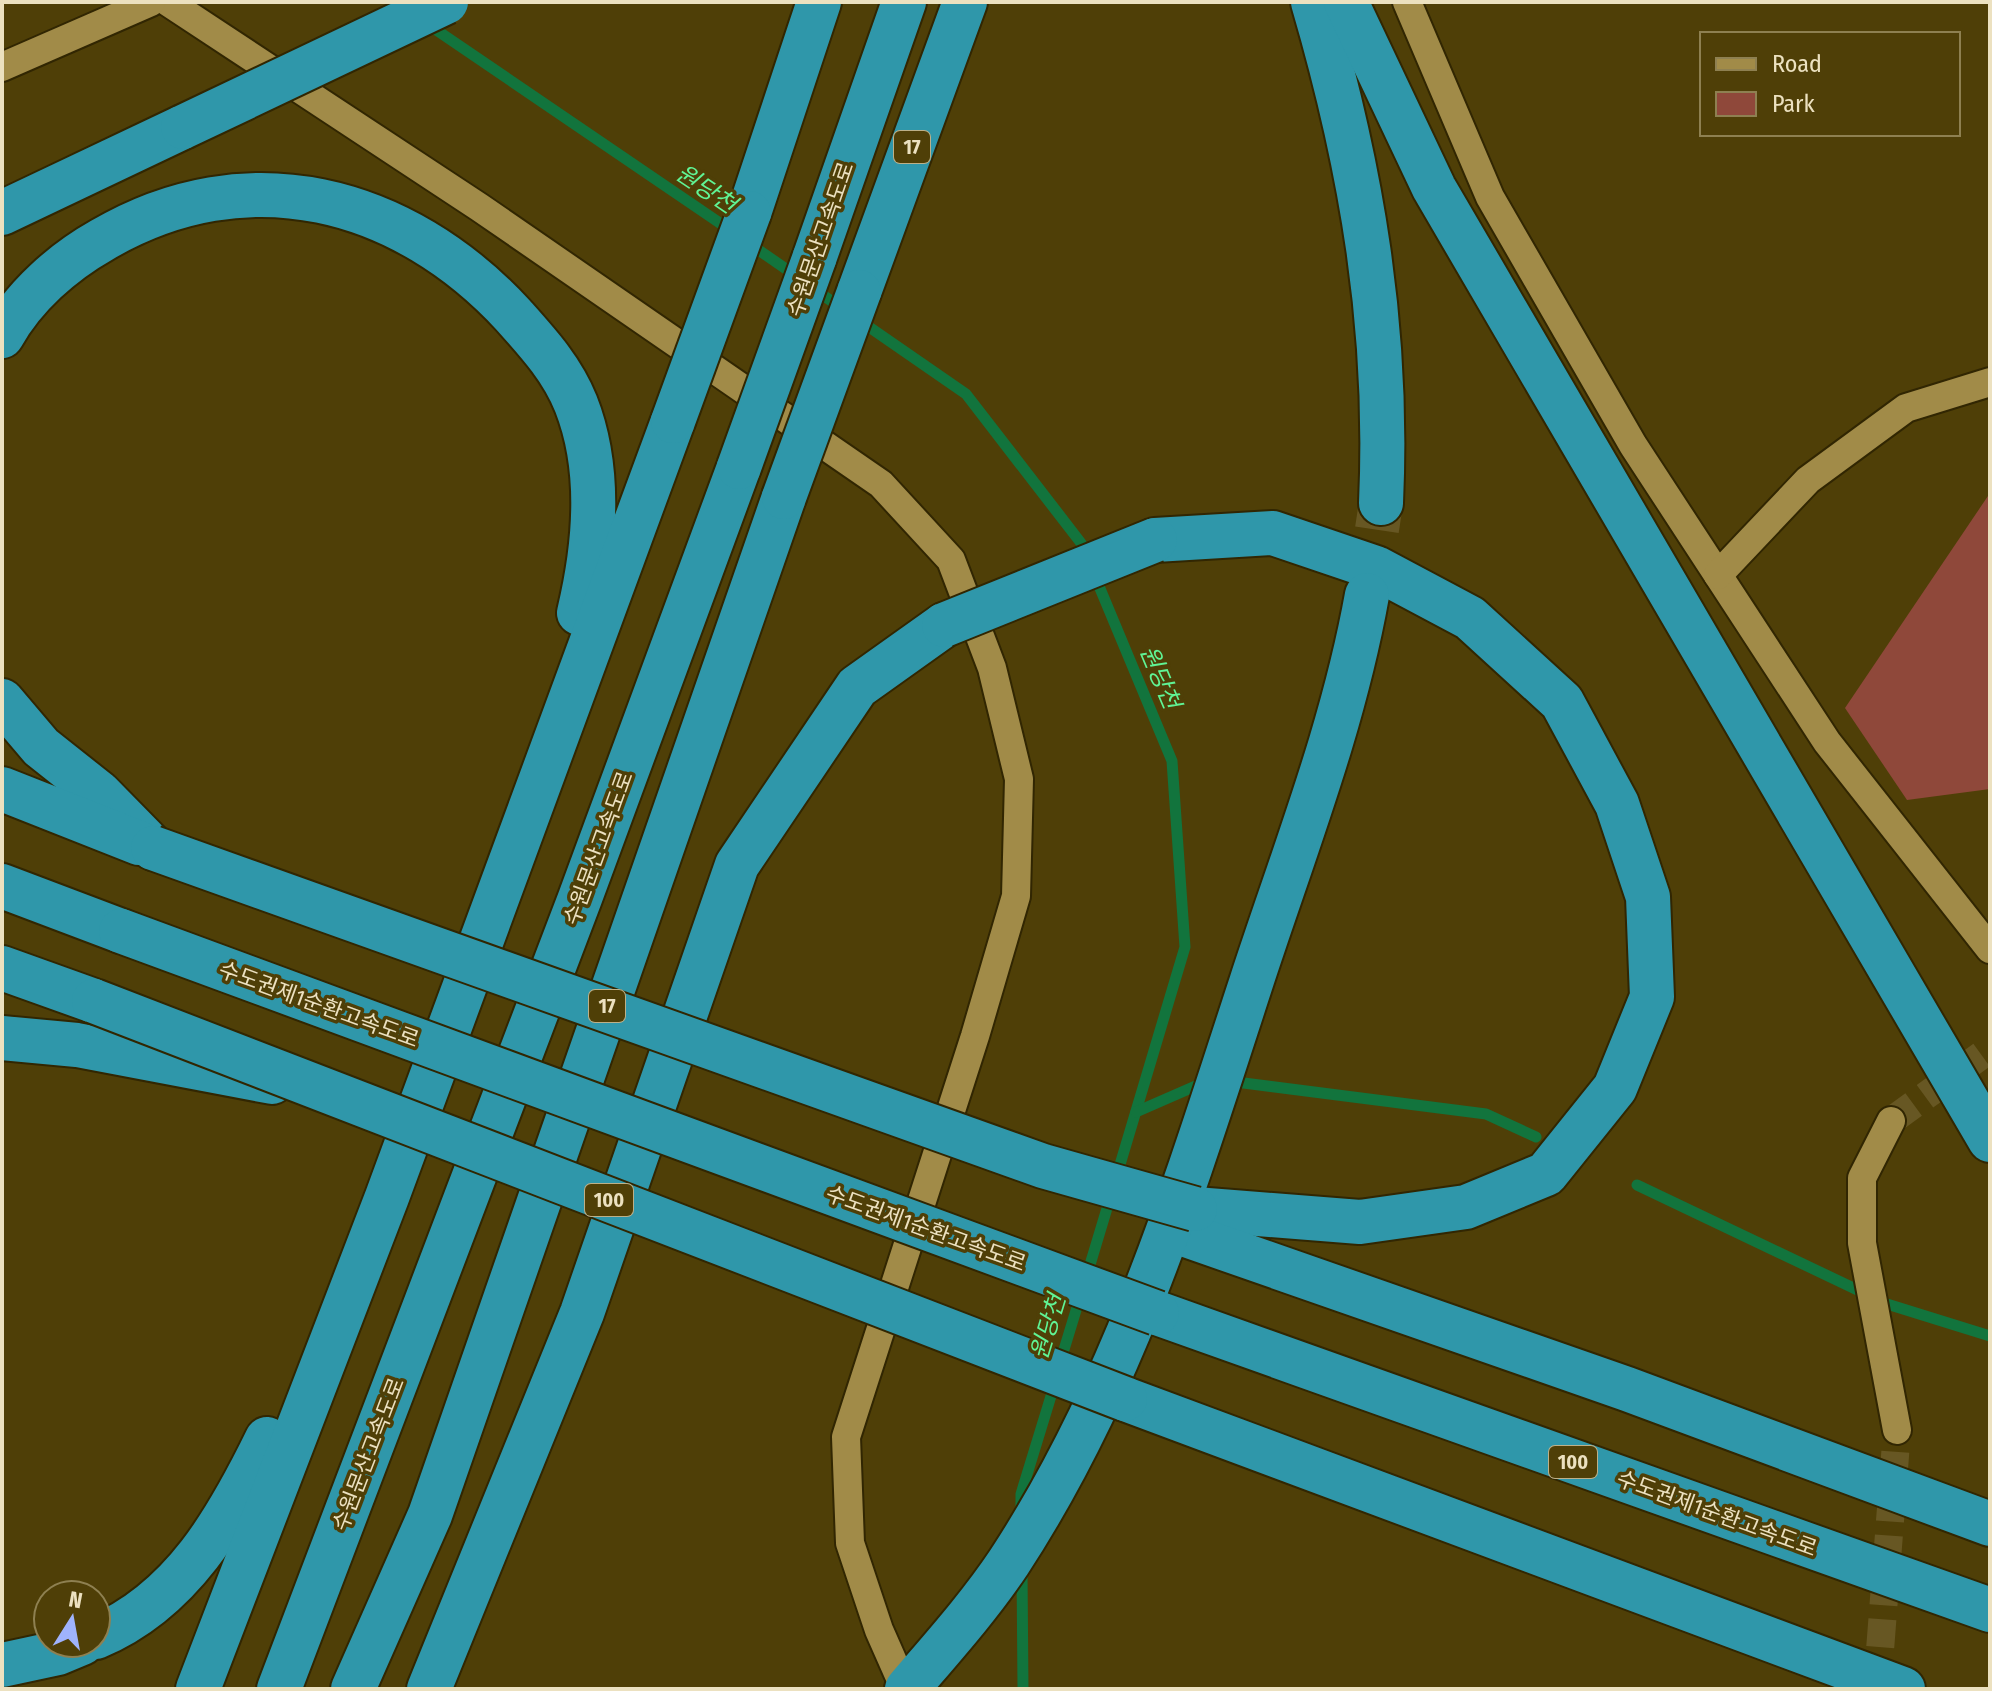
<svg xmlns="http://www.w3.org/2000/svg" width="1992" height="1691" font-family="'Fira Sans Condensed','Noto Sans KR',sans-serif">
<rect width="100%" height="100%" fill="#4f3f07"/>
<!-- green -->
<path fill="#8f483a" d="M1990 493V789L1907 800 1845 708Z"/>
<g fill="none" stroke-linecap="round" stroke-linejoin="round">
<!-- stream -->
<g stroke="#12743d" stroke-width="11">
<path d="M426 23 733 232"/>
<path d="M747 242 799 278"/>
<path d="M813 288 844 310"/>
<path d="M859 320 966 394 1081 543 1087 558"/>
<path d="M1094 574 1172 761 1185 947 1116 1178"/>
<path d="M1228 1081 1486 1114 1536 1137"/>
<path d="M1136 1112 1207 1081"/>
<path d="M1637 1185 1887 1304 1990 1336"/>
<path d="M1086 1278 1111 1195"/>
<path d="M1059 1366 1081 1294"/>
<path d="M1021 1512V1494L1055 1383"/>
<path d="M1022 1570 1023 1689"/>
</g>
<!-- minor-tunnel -->
<g stroke="#675723" stroke-width="28" stroke-dasharray="28 14" stroke-linecap="butt">
<path d="M1891 1121 1990 1049"/>
<path d="M1877 1689 1897 1430"/>
</g>
<!-- motorway-tunnel -->
<path stroke="#675723" stroke-width="44" stroke-dasharray="44 22" stroke-linecap="butt" d="M1367 595 1381 503"/>
<!-- minor casing -->
<g stroke="#312602" stroke-width="32">
<g id="minor">
<path d="M168 2 479 207 881 484 951 560 992 668 1019 779 1016 896 975 1036 846 1437 850 1543 879 1630 905 1689"/>
<path d="M1407 2 1490 197 1633 445 1827 742 1990 949"/>
<path d="M2 67 151 2"/>
<path d="M1718 575 1808 480 1906 408 1990 382"/>
<path d="M1891 1121 1862 1178V1243L1897 1430"/>
</g>
</g>
<!-- motorway casing -->
<g stroke="#312602" stroke-width="48">
<g id="motorway">
<path d="M1313 2C1362 169 1389 329 1381 503"/>
<path d="M1346 2 1434 188 1990 1140"/>
<path d="M2 213 183 127"/>
<path d="M749 213 819 2"/>
<path d="M814 259 904 2"/>
<path d="M859 292 965 2"/>
<path d="M2 336C24 296 63 262 102 240 247 155 403 196 513 315 538 343 562 369 576 404 602 470 595 546 579 613"/>
<path d="M1155 540 1273 533 1376 568 1470 618 1562 702 1617 804 1648 897 1652 997 1615 1088 1546 1174 1466 1207 1360 1222 1195 1209"/>
<path d="M2 701 41 747 99 793 153 848"/>
<path d="M2 789 139 843"/>
<path d="M2 886 121 931"/>
<path d="M2 968 94 1001"/>
<path d="M2 1038 77 1045 272 1082"/>
<path d="M1186 1235 1627 1389 1990 1524"/>
<path d="M1157 1313 1990 1610"/>
<path d="M1125 1399 1903 1689"/>
<path d="M96 1637C182 1601 228 1519 267 1439"/>
<path d="M2 1665 58 1653 82 1643"/>
<path d="M198 1689 387 1197 673 421"/>
<path d="M279 1689 580 898 739 467"/>
<path d="M353 1689 430 1515 784 497"/>
<path d="M429 1689 582 1313 737 865 857 687 944 625"/>
<path d="M907 1689C942 1648 979 1607 1009 1562 1125 1385 1186 1182 1251 983 1293 854 1343 729 1367 595"/>
</g>
</g>
<!-- minor -->
<use href="#minor" stroke="#a18b48" stroke-width="28"/>
<!-- motorway -->
<use href="#motorway" stroke="#2f97aa" stroke-width="44"/>
<!-- motorway-bridge casing -->
<g stroke="#312602" stroke-width="48" stroke-linecap="butt">
<g id="motorway-bridge">
<path d="M183 127 446 2"/>
<path d="M673 421 749 213"/>
<path d="M739 467 814 259"/>
<path d="M784 497 859 292"/>
<path d="M944 625 1155 540"/>
<path d="M153 848 1043 1166 1195 1209"/>
<path d="M121 931 1157 1313"/>
<path d="M94 1001 1125 1399"/>
</g>
</g>
<!-- motorway-bridge -->
<use href="#motorway-bridge" stroke="#2f97aa" stroke-width="44"/>
</g>
<g text-anchor="middle" stroke-width="7" stroke-linejoin="round" paint-order="stroke">
<!-- shield labels -->
<g fill="#4f3f07" stroke="#bdb088" stroke-width="2">
<rect x="894" y="131" width="36" height="32" rx="6"/>
<rect x="589" y="990" width="36" height="32" rx="6"/>
<rect x="585" y="1184" width="48" height="32" rx="6"/>
<rect x="1549" y="1446" width="48" height="32" rx="6"/>
</g>
<g font-size="20" font-weight="bold" fill="#ece1c0">
<text x="912" y="154">17</text>
<text x="607" y="1013">17</text>
<text x="609" y="1207">100</text>
<text x="1573" y="1469">100</text>
</g>
<!-- street labels -->
<g font-size="22" fill="#ece1c0" stroke="#4f3f07">
<text transform="translate(820 239) rotate(-71)" y="8">수원문산고속도로</text>
<text transform="translate(598 848) rotate(-70)" y="8">수원문산고속도로</text>
<text transform="translate(319 1004) rotate(20)" y="8">수도권제1순환고속도로</text>
<text transform="translate(926 1228) rotate(20)" y="8">수도권제1순환고속도로</text>
<text transform="translate(368 1454) rotate(-69)" y="8">수원문산고속도로</text>
<text transform="translate(1717 1513) rotate(20)" y="8">수도권제1순환고속도로</text>
</g>
<!-- water labels -->
<g font-size="24" font-style="italic" fill="#60f495" stroke="#4f3f07">
<text transform="translate(706 189) rotate(34)" y="8">원당천</text>
<text transform="translate(1160 677) rotate(67)" y="8">원당천</text>
<text transform="translate(1048 1327) rotate(-73)" y="8">원당천</text>
</g>
</g>
<!-- border -->
<rect width="1992" height="1691" fill="none" stroke="#ece1c0" stroke-width="8"/>
<!-- legend -->
<rect x="1700" y="32" width="260" height="104" fill="#4f3f07" stroke="#8e8051" stroke-width="2"/>
<rect x="1716" y="58" width="40" height="12" fill="#a18b48" stroke="#8e8051" stroke-width="2"/>
<text x="1772" y="72" font-size="24" fill="#ece1c0">Road</text>
<rect x="1716" y="92" width="40" height="24" fill="#8f483a" stroke="#8e8051" stroke-width="2"/>
<text x="1772" y="112" font-size="24" fill="#ece1c0">Park</text>
<!-- north arrow -->
<g transform="translate(72 1619) rotate(11)"><circle r="38" fill="#4f3f07" stroke="#8e8051" stroke-width="2"/>
<path d="M0-6L14 30L0 20L-14 30Z" fill="#9fb3fd"/>
<text y="-12" font-size="22" font-weight="bold" text-anchor="middle" fill="#ece1c0">N</text>
</g>
</svg>
